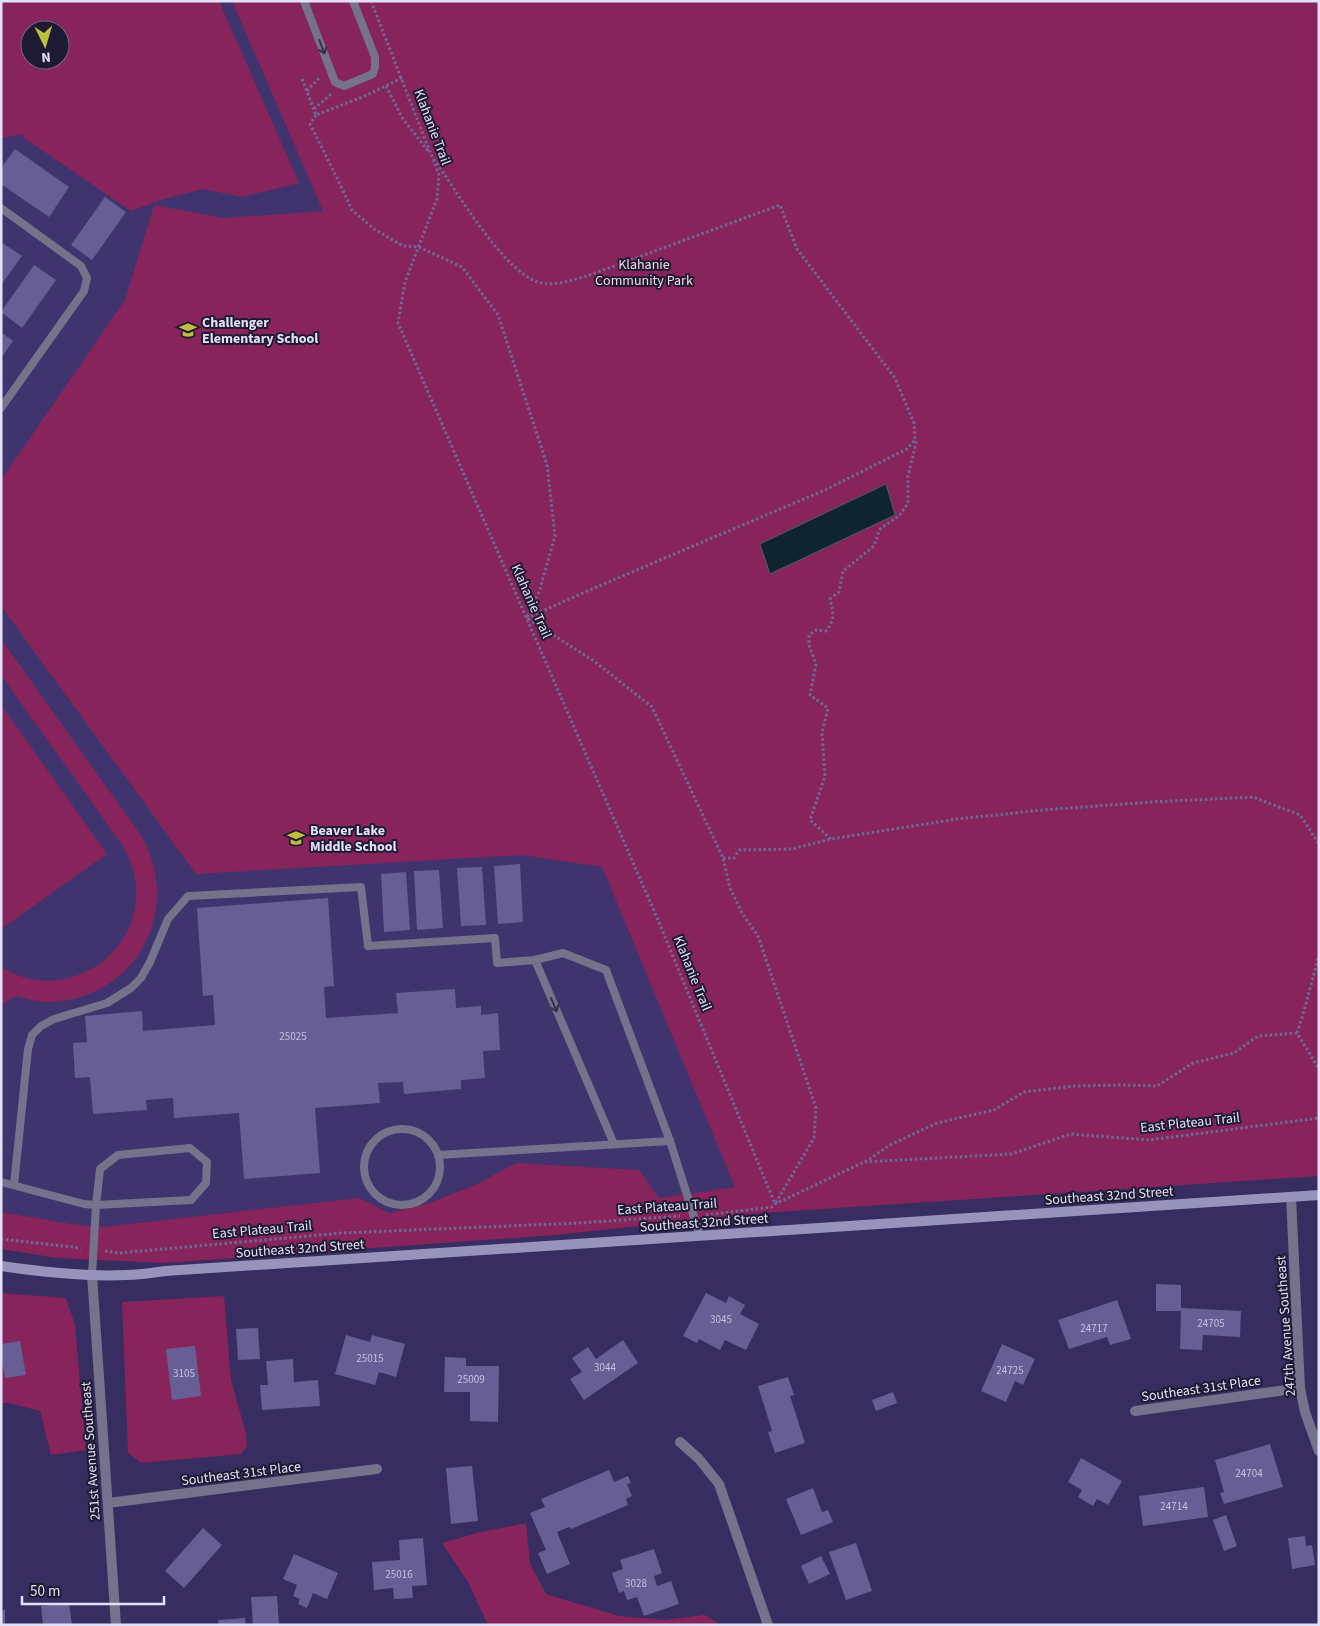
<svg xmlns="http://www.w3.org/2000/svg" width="1320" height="1626" font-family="'Source Sans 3',sans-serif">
<rect width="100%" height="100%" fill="#372d60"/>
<!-- built -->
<path fill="#40346e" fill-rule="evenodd" d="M1 1H232L427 450 736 1187 658 1199 516 1163 475 1185 429 1203 389 1213 359 1198 102 1227 72 1224 1 1212ZM30 30H60V60H30Z"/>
<!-- green -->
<g fill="#87245c" fill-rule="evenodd">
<path d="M1 1H219L299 183 242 197 203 189 164 199 131 211 24 138 23 134 1 138ZM30 30H60V60H30Z"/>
<path d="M232 1H1319V1176L747 1214 556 1235 164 1263 57 1258 1 1249V1212L72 1224 102 1227 359 1198 389 1213 429 1203 475 1185 516 1163 639 1170 659 1198 735 1187 602 867 522 855 196 874 1 606V480L125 300 154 205 224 218 323 211Z"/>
<path d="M1 639 142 837C183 910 136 998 52 1002 39 1003 27 999 15 996L1 1005V967C55 1002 130 966 136 901 138 881 132 863 123 846L1 675Z"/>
<path d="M1 705 107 854 1 929Z"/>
<path d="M1 1293 66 1298 75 1325 86 1450 51 1455 40 1411 9 1403H1Z"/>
<path d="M224 1296 231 1380 246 1434 247 1446 241 1454 141 1463 128 1453 122 1302Z"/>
<path d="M526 1523 530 1564 546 1594 619 1616 665 1620 705 1615 720 1625H488L468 1582 442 1543 477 1533Z"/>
</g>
<!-- water -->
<path fill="#0f242e" stroke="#4f5d6b" d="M886 484 895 515 770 574 760 544Z"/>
<!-- building -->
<g fill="#675e95">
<path d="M15 149 69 187 49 217 1 184V168Z"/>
<path d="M105 197 126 212 92 260 71 245Z"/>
<path d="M1 242 22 256 1 285Z"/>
<path d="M34 265 56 280 22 328 1 312Z"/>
<path d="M1 332 13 341 1 358Z"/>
<path d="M520 864 523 922 498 924 494 866Z"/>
<path d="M482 867 486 925 461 926 457 868Z"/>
<path d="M439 870 443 928 417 930 414 871Z"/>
<path d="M406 872 410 930 384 932 381 874Z"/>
<path d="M328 898 334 986 324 987 326 1018 398 1013 396 993 455 989 456 1008 481 1006V1015L498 1013 500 1050 483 1051 485 1078 461 1080V1089L404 1094 403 1082 378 1083 380 1103 315 1108 320 1173 244 1179 239 1113 174 1118 173 1098 146 1100 147 1110 93 1114 90 1077 75 1078 73 1043 87 1042 85 1016 142 1011 143 1031 215 1025 213 995 203 996 197 908Z"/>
<path d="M1156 1284 1181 1285V1308L1241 1311 1240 1337 1203 1335 1202 1350 1180 1349 1181 1311H1156Z"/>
<path d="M706 1293 726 1303 729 1296 745 1305 740 1314 759 1324 746 1350 725 1340 720 1350 699 1339 697 1343 683 1336Z"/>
<path d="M1117 1300 1131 1339 1110 1345 1107 1337 1069 1349 1058 1320Z"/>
<path d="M258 1328 260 1359 238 1360 236 1329Z"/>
<path d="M346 1335 370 1342 372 1335 405 1344 396 1377 379 1372 375 1385 335 1374Z"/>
<path d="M623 1340 638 1363 584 1400 570 1379 582 1372 572 1358 588 1347 596 1359Z"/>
<path d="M20 1341 26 1375 5 1378 1 1357V1344Z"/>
<path d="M1002 1344 1035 1359 1023 1385 1015 1381 1006 1402 981 1391Z"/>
<path d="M195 1346 201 1396 172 1400 166 1349Z"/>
<path d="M445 1357 466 1358V1366H499L498 1422 470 1421V1392H444Z"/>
<path d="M293 1359 294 1382 318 1380 320 1406 262 1410 260 1385H268L266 1361Z"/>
<path d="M788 1377 794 1395 790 1396 805 1443 775 1453 768 1432 772 1431 758 1386Z"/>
<path d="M893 1392 897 1403 876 1411 872 1400Z"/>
<path d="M1270 1444 1283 1487 1224 1504 1220 1493 1224 1492 1215 1460Z"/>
<path d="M1081 1458 1122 1481 1108 1505 1097 1499 1093 1506 1078 1497 1082 1490 1068 1482Z"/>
<path d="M472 1466 478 1521 451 1524 446 1468Z"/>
<path d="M609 1470 614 1482 628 1476 631 1483 627 1484 632 1496 626 1499 628 1505 571 1529 569 1527 557 1532 570 1564 547 1574 538 1553 546 1550 530 1513 545 1507 541 1499Z"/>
<path d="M1204 1487 1208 1517 1143 1526 1139 1496Z"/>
<path d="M813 1488 822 1512 828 1510 833 1522 801 1535 786 1499Z"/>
<path d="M1226 1515 1237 1546 1224 1551 1213 1520Z"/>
<path d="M203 1528 222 1545 184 1588 165 1571Z"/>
<path d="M1305 1536 1306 1546 1312 1545 1315 1565 1292 1569 1288 1538Z"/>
<path d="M423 1538 427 1585 412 1586 413 1598 394 1599 393 1588 374 1590 372 1562 400 1560 399 1540Z"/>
<path d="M856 1543 872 1591 846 1600 829 1552Z"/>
<path d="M654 1549 662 1573 654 1576 657 1586 671 1581 679 1604 644 1616 637 1597 627 1600 624 1591 619 1593 612 1573 623 1569 620 1560Z"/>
<path d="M294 1554 338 1573 327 1599 313 1593 307 1608 298 1604 300 1599 293 1596 297 1585 283 1579Z"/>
<path d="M821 1556 830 1574 809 1584 801 1566Z"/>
<path d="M277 1596 279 1625H253L251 1597Z"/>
<path d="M69 1603 72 1625H43L41 1606Z"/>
<rect x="1" y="1610" width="4" height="15"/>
<path d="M245 1618 246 1625H219L218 1620Z"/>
</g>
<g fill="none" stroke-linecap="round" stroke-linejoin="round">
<!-- path -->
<g stroke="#6f6893" stroke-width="3" stroke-dasharray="2.5 2.5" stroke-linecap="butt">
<path d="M371 1 439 175 437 199 405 282 398 323 658 920 775 1204"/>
<path d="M302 79 316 115 365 96 402 78"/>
<path d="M386 86 403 119 429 152"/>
<path d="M307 91 320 77"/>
<path d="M314 109 331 94"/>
<path d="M316 115 310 124 337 178 352 210 374 229 403 246 419 247 462 267 498 315 547 465 555 536 539 592 527 617"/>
<path d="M434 159C456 190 503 271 538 282 552 287 573 280 587 276L780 205 797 249 895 378 914 423 915 440 907 449 825 490 585 592 527 618"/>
<path d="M528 619 594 661 652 707 723 858 730 888 742 913 758 936 816 1108 814 1138 775 1204"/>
<path d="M831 839 810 820 825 776 822 733 828 708 810 695 816 664 809 645V635L816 630 826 631C836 618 833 613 830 599L839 592 843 571 874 546 880 529 899 516 908 503V476L916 443 915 440"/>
<path d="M723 858H734L739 850 792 849 831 839 957 819 1043 810 1152 802 1253 797 1300 815 1319 844"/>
<path d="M1297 1033 1304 1011 1319 955"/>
<path d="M865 1162 890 1145 937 1123 994 1110 1024 1092 1075 1086 1122 1085 1157 1086 1193 1063 1234 1053 1258 1036 1297 1033 1319 1069"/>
<path d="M706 1215 772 1207 775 1204 864 1162 1011 1154 1071 1134 1149 1140 1319 1118"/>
<path d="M1 1239 81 1248"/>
<path d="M105 1251 119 1253 342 1233 579 1223 680 1216"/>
</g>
<!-- lane -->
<g stroke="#75728c" stroke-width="8">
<path d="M304 1 335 82 344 86 373 74 375 67V57L353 1"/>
<path d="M1 208 81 266 87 278 84 291 1 408"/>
<path d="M535 960 614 1144"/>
<circle cx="402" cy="1167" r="38"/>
<path d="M438 1155 670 1141"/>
<path d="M1 1182 84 1204 96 1205 191 1200 206 1183 207 1162 190 1148 118 1155 100 1169 96 1205 92 1275"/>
<path d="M14 1185 28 1049 32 1035 41 1026 54 1019 107 1003 131 988 141 978 150 962 168 919 188 896 361 887 368 946 495 938 497 963 535 960 563 953 606 970 670 1141 700 1236"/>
</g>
<!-- street -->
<g stroke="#75728c" stroke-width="10">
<path d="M1291 1197 1300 1388 1305 1412 1319 1451"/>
<path d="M92 1275 116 1625"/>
<path d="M1135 1411 1300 1388"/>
<path d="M680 1442 699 1459 719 1484 768 1625"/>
<path d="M108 1503 377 1469"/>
</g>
<!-- secondary -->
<path stroke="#9793bb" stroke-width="10" d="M1 1266C42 1272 85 1277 126 1275 139 1275 152 1273 165 1271L1319 1195"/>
</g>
<!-- one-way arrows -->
<defs><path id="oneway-shaft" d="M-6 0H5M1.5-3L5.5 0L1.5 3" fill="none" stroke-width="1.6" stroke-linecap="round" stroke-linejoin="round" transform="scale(1.25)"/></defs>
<g stroke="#343048">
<use href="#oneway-shaft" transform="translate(322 47) rotate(69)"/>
<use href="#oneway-shaft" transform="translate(554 1005) rotate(67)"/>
</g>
<!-- icons -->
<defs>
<g id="school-bare" transform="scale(1.35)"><path d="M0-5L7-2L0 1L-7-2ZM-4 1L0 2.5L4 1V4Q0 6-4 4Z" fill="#bdbf43" stroke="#1e1a31" stroke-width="2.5" paint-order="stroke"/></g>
</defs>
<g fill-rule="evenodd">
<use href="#school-bare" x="188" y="330"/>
<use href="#school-bare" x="296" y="838"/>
</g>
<g text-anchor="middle" stroke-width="4" stroke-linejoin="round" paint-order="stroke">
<!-- number labels -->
<g font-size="11" fill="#c4c0e1">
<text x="293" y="1040">25025</text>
<text x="721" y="1323">3045</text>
<text x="1211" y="1327">24705</text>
<text x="1094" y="1332">24717</text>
<text x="370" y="1362">25015</text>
<text x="605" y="1371">3044</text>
<text x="1010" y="1374">24725</text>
<text x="184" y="1377">3105</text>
<text x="471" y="1383">25009</text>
<text x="1249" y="1477">24704</text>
<text x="1174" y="1510">24714</text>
<text x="399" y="1578">25016</text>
<text x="636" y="1587">3028</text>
</g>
<!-- street labels -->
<g font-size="14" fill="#e3e1fa" stroke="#1e1a31">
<text transform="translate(433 127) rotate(69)" y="5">Klahanie Trail</text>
<text transform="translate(532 601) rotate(66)" y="5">Klahanie Trail</text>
<text transform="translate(693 973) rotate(68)" y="5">Klahanie Trail</text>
<text transform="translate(1190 1122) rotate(-6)" y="5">East Plateau Trail</text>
<text transform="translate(1109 1195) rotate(-4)" y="5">Southeast 32nd Street</text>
<text transform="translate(667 1206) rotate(-4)" y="5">East Plateau Trail</text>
<text transform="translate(704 1222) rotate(-4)" y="5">Southeast 32nd Street</text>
<text transform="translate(262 1229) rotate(-5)" y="5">East Plateau Trail</text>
<text transform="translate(300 1248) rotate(-4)" y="5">Southeast 32nd Street</text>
<text transform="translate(1285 1326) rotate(-94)" y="5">247th Avenue Southeast</text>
<text transform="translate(1201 1388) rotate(-8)" y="5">Southeast 31st Place</text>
<text transform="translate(90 1451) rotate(-94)" y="5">251st Avenue Southeast</text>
<text transform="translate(241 1473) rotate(-7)" y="5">Southeast 31st Place</text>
</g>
<!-- park labels -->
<g font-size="14" fill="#f8d8e6" stroke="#1e1a31">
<text x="644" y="269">Klahanie<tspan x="644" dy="16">Community Park</tspan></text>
</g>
<!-- poi labels -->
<g font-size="14" font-weight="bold" fill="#e3e1fa" stroke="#1e1a31" text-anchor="start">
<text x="202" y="327">Challenger<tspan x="202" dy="16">Elementary School</tspan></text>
<text x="310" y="835">Beaver Lake<tspan x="310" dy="16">Middle School</tspan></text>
</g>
</g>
<!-- border -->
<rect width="1320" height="1626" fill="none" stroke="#e3e1fa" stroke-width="5"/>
<!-- north arrow -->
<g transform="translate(45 45) rotate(175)"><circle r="24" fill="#1e1a31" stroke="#6d6a81"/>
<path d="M0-4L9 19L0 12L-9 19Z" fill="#bdbf43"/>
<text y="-8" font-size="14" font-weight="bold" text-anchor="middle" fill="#e3e1fa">N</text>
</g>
<!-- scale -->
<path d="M22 1596v8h142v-8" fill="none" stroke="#e3e1fa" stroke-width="2.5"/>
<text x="30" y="1596" font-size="15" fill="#e3e1fa" stroke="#1e1a31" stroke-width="4" paint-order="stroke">50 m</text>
</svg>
